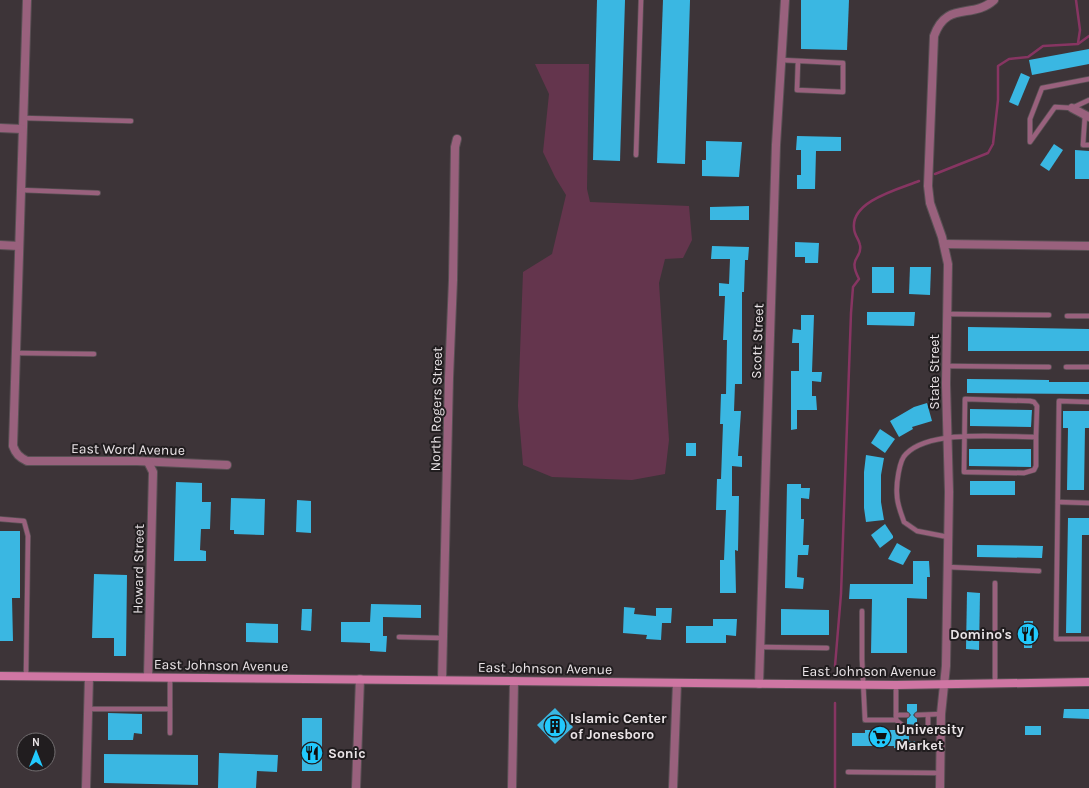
<svg xmlns="http://www.w3.org/2000/svg" width="1089" height="788" font-family="Karla,sans-serif">
<rect width="100%" height="100%" fill="#3d3438"/>
<!-- green -->
<path fill="#64354d" d="M535 64H589L587 189 590 202 689 206 692 240 683 258 665 259 659 283 669 440 665 474 632 480 552 477 523 465 518 406 523 272 552 254 566 195 555 177 543 152 549 94Z"/>
<g fill="none" stroke-linecap="round" stroke-linejoin="round">
<!-- stream -->
<g stroke="#873562" stroke-width="2.5">
<path d="M1076 0 1080 30 1078 43"/>
<path d="M935 174 988 153 993 144 998 100V66L1009 59 1028 57 1043 46 1078 44 1089 36"/>
<path d="M835 666 841 594 851 313 853 287 859 279C847 256 863 259 860 245 859 239 854 235 854 228 851 201 899 189 919 181"/>
<path d="M835 703V788"/>
</g>
</g>
<!-- building -->
<g fill="#3ab7e2">
<path d="M597 0H625L620 161 593 160Z"/>
<path d="M663 0H690L685 164 657 163Z"/>
<path d="M801 0H849L847 50 801 49Z"/>
<path d="M1089 49V64L1032 75 1029 60Z"/>
<path d="M1021 73 1030 77 1018 106 1009 102Z"/>
<path d="M797 136 841 137V151H816L815 189H797V175H801V150H796Z"/>
<path d="M706 141 742 142 739 177 702 176V160H706Z"/>
<path d="M1054 144 1063 150 1049 171 1040 165Z"/>
<path d="M1075 150 1089 151V179H1075Z"/>
<path d="M749 206V220H710V207Z"/>
<path d="M795 242 819 243 818 263H805V257H795Z"/>
<path d="M712 246 749 247 748 260H745L744 292H742V384H735L734 411H741L738 456H742V467L732 466V496H739L738 551 735 550 736 593H720V560H724L726 510H716L717 479H721L723 424H720L721 394H726L727 340H723L725 296H719V283L729 284 730 259H711Z"/>
<rect x="872" y="267" width="22" height="26"/>
<path d="M910 267H931L930 295 909 294Z"/>
<path d="M867 312H915L914 326 867 325Z"/>
<path d="M801 315H814L812 372H822L821 382 812 381V396H816L817 410H797V429L791 430V371H799V343H792L793 329 801 330Z"/>
<path d="M968 327 1089 329V351H968Z"/>
<path d="M967 379 1049 380V382H1089V394L967 393Z"/>
<path d="M927 403 932 421 912 427 913 429 899 437 890 421 914 407Z"/>
<path d="M970 409 1032 410 1031 427 970 426Z"/>
<path d="M1063 411H1089V428H1085L1084 490H1067L1068 428H1063Z"/>
<path d="M880 429 895 439 885 453 871 443Z"/>
<rect x="686" y="443" width="10" height="13"/>
<path d="M969 449H1031V467L969 466Z"/>
<path d="M866 455 884 458 881 475V502L884 520 866 522 864 508V472Z"/>
<rect x="970" y="481" width="45" height="14"/>
<path d="M176 482 202 483V502H211L210 529H201L200 550 206 551V561H174Z"/>
<path d="M787 484H801V488H810L809 499 801 498V519H804L803 545H809L808 555H798L797 577 804 578 803 589 785 588Z"/>
<path d="M231 498 265 499 264 535 234 534V530H230Z"/>
<path d="M297 500 311 501V533L296 532Z"/>
<path d="M1068 518H1089V535H1082L1081 633H1066Z"/>
<path d="M885 524 893 536V538L880 548 871 535Z"/>
<path d="M0 531H20V598H12L13 641H0Z"/>
<path d="M897 543 911 551 903 565 888 559Z"/>
<path d="M977 545 1043 546 1042 558 977 557Z"/>
<path d="M913 561H929L930 577H927V599L907 598V653H871L872 599H849L850 584H913Z"/>
<path d="M94 574 127 575 126 656H114V638H92Z"/>
<path d="M967 592 980 593 979 650 966 649Z"/>
<path d="M371 604 421 605V618L383 617V636H387L386 652 370 651V643L341 642V622H370Z"/>
<path d="M624 607 635 608 634 614 656 616V608H672L671 623H662L661 640 646 639 647 635 623 633Z"/>
<path d="M302 609H312L311 631 301 630Z"/>
<path d="M781 609 829 610V635H781Z"/>
<path d="M713 619H737L736 636 726 635V643H686V626H713Z"/>
<path d="M1024 621H1033L1032 648H1024Z"/>
<path d="M246 623 278 624V643L246 642Z"/>
<path d="M907 704H917V711L913 715 917 719V725L907 724V719L911 715 907 711Z"/>
<path d="M555 708 573 727 555 744 537 725Z"/>
<path d="M1064 709H1089V719L1063 718Z"/>
<path d="M108 713 142 714V734L134 733 133 740H108Z"/>
<rect x="302" y="718" width="20" height="53"/>
<rect x="1025" y="726" width="16" height="9"/>
<path d="M865 730H902L909 732V741H915V749L894 748V746H852V733H865Z"/>
<path d="M219 753 278 755 277 772 257 771 256 788H218Z"/>
<path d="M104 754 198 755V785L104 783Z"/>
</g>
<g fill="none" stroke-linecap="round" stroke-linejoin="round">
<!-- service casing -->
<g stroke="#595054" stroke-width="6">
<g id="service">
<path d="M781 60 843 63V92L797 90 798 61"/>
<path d="M1089 79 1042 88 1030 119V142L1055 107 1072 108 1089 100"/>
<path d="M1085 115 1083 145H1089"/>
<path d="M23 118 131 121"/>
<path d="M636 155 641 0"/>
<path d="M20 190 98 193"/>
<path d="M947 314 1049 315"/>
<path d="M1067 316H1089"/>
<path d="M16 353 94 354"/>
<path d="M946 366 1049 367"/>
<path d="M1066 367H1089"/>
<path d="M1089 402 1059 401 1056 639H1089"/>
<path d="M1058 502 1089 503"/>
<path d="M0 519 24 521 28 536 26 676"/>
<path d="M948 537 917 531 904 522C901 513 897 504 897 495 896 485 899 460 906 454 930 429 1002 437 1036 437V466L1034 470 1024 473 964 472 965 399 1030 401 1034 402 1037 406 1036 437"/>
<path d="M947 567 1039 571"/>
<path d="M995 583V684"/>
<path d="M862 611V659L865 720H896V685"/>
<path d="M399 637 442 638"/>
<path d="M760 647 827 648"/>
<path d="M88 709H170"/>
<path d="M896 715H907"/>
<path d="M917 715 941 714"/>
<path d="M928 715V728"/>
<path d="M896 720 906 728 941 729"/>
<path d="M170 733V677"/>
<path d="M848 772 940 773"/>
</g>
</g>
<!-- minor casing -->
<g stroke="#595054" stroke-width="10">
<g id="minor">
<path d="M27 0 13 446C16 454 19 457 27 461H137L227 465"/>
<path d="M1072 108 1089 117"/>
<path d="M0 128 22 129"/>
<path d="M944 244 1089 246"/>
<path d="M0 245 19 246"/>
<path d="M148 462 153 472 148 677"/>
<path d="M442 680 449 378 453 280 455 147 457 139"/>
<path d="M759 684 776 145 785 0"/>
<path d="M86 788 89 677"/>
<path d="M356 788 360 679"/>
<path d="M512 788 514 681"/>
<path d="M673 788 677 683"/>
<path d="M940 788 941 714 946 666 949 492 946 384 948 264 942 237 930 203 928 186 934 36C947 0 972 20 994 0"/>
</g>
</g>
<!-- secondary casing -->
<g stroke="#595054" stroke-width="10">
<path id="secondary" d="M0 676 896 685 1089 682"/>
</g>
<!-- service -->
<use href="#service" stroke="#99617d" stroke-width="4.5"/>
<!-- minor -->
<use href="#minor" stroke="#99617d" stroke-width="8"/>
<!-- secondary -->
<use href="#secondary" stroke="#cf76a3" stroke-width="8"/>
</g>
<!-- icons -->
<defs>
<g id="restaurant-disc" transform="scale(1.15)"><circle r="9.5" fill="#21c9fd" stroke="#211d1f"/><path d="M-5-6h1v4h1v-4h1v4h1v-4h1v5L-1.5 .5V6h-2V.5L-5-1ZM5-6V6H3V1.5H1.5Q1.5-4 5-6Z" fill="#111"/></g>
<g id="building-disc" transform="scale(1.15)"><circle r="9.5" fill="#21c9fd" stroke="#211d1f"/><path d="M-4-6H4V6H1V3H-1V6H-4ZM-2.5-4.3h1.7v1.8h-1.7ZM.8-4.3h1.7v1.8H.8ZM-2.5-1h1.7V.8h-1.7ZM.8-1h1.7V.8H.8Z" fill="#111"/></g>
<g id="supermarket-disc" transform="scale(1.15)"><circle r="9.5" fill="#21c9fd" stroke="#211d1f"/><path d="M-6-5.5h2.5l.6 2H6L4.5 2H-2.5L-4.4-4H-6ZM-1.5 3.2a1.3 1.3 0 1 0 .1 0ZM3 3.2a1.3 1.3 0 1 0 .1 0Z" fill="#111"/></g>
</defs>
<g fill-rule="evenodd">
<use href="#restaurant-disc" x="1028" y="634"/>
<use href="#building-disc" x="555" y="726"/>
<use href="#supermarket-disc" x="880" y="737"/>
<use href="#restaurant-disc" x="312" y="753"/>
</g>
<g text-anchor="middle" stroke-width="4" stroke-linejoin="round" paint-order="stroke">
<!-- street labels -->
<g font-size="14" fill="#eae4e7" stroke="#211d1f">
<text transform="translate(757 341) rotate(-88)" y="5">Scott Street</text>
<text transform="translate(934 372) rotate(-90)" y="5">State Street</text>
<text transform="translate(436 409) rotate(-89)" y="5">North Rogers Street</text>
<text transform="translate(128 449) rotate(1)" y="5">East Word Avenue</text>
<text transform="translate(138 569) rotate(-89)" y="5">Howard Street</text>
<text transform="translate(221 665) rotate(1)" y="5">East Johnson Avenue</text>
<text transform="translate(545 668) rotate(1)" y="5">East Johnson Avenue</text>
<text x="869" y="676">East Johnson Avenue</text>
</g>
<!-- poi labels -->
<g font-size="14" font-weight="bold" fill="#eae4e7" stroke="#211d1f" text-anchor="start">
<text x="1012" y="639" text-anchor="end">Domino's</text>
<text x="570" y="723">Islamic Center<tspan x="570" dy="16">of Jonesboro</tspan></text>
<text x="896" y="734">University<tspan x="896" dy="16">Market</tspan></text>
<text x="328" y="758">Sonic</text>
</g>
</g>
<!-- north arrow -->
<g transform="translate(36 752)"><circle r="19" fill="#211d1f" stroke="#716d6f"/>
<path d="M0-3L7 15L0 10L-7 15Z" fill="#21c9fd"/>
<text y="-6" font-size="11" font-weight="bold" text-anchor="middle" fill="#eae4e7">N</text>
</g>
</svg>
